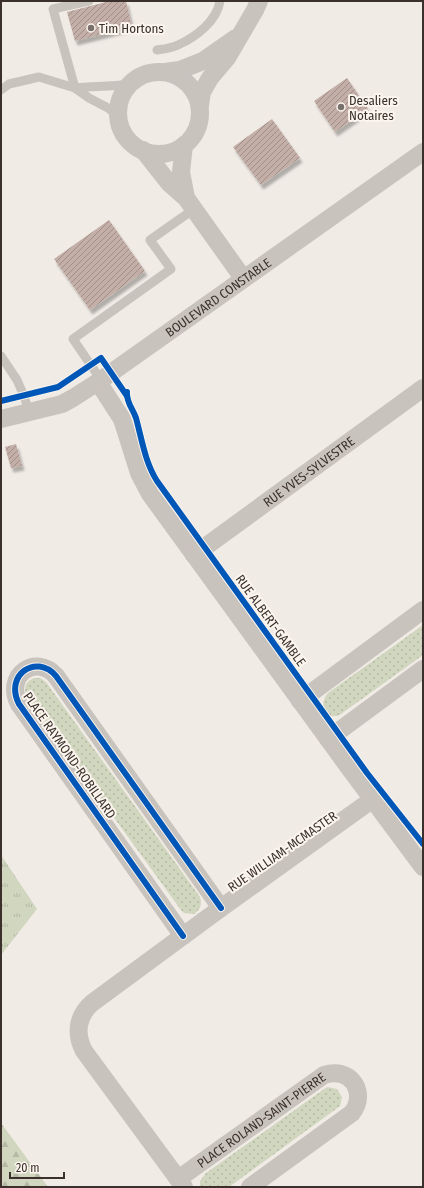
<svg xmlns="http://www.w3.org/2000/svg" width="424" height="1188" font-family="'Fira Sans Condensed',sans-serif">
<defs>
<pattern id="grass-dots" width="8" height="8" patternUnits="userSpaceOnUse"><rect width="8" height="8" fill="#d1d6bf"/><path d="M2 2h.1M6 6h.1" fill="none" stroke="#b4b8a4" stroke-width="1.8" stroke-linecap="round"/></pattern>
<pattern id="forest-firs" width="22" height="20" patternUnits="userSpaceOnUse"><rect width="22" height="20" fill="#d1d6bf"/><path d="M5 1l3.5 6h-7zM16 11l3.5 6h-7z" fill="#b4b8a4"/></pattern>
<pattern id="park-tufts" width="24" height="20" patternUnits="userSpaceOnUse"><rect width="24" height="20" fill="#d1d6bf"/><path d="M3 7l-1-3M5 7V3M7 7l1-3M15 17l-1-3M17 17v-4M19 17l1-3" fill="none" stroke="#b4b8a4"/></pattern>
<pattern id="building-hatch" width="6" height="6" patternUnits="userSpaceOnUse"><rect width="6" height="6" fill="#c3afa7"/><path d="M-1 1l2-2M0 6l6-6M5 7l2-2" fill="none" stroke="#a08f88"/></pattern>
<filter id="shadow"><feDropShadow dx="2.5" dy="4.5" stdDeviation="1" flood-color="#0004"/></filter>
</defs>
<rect width="100%" height="100%" fill="#f0ebe5"/>
<!-- grass -->
<g fill="url(#grass-dots)">
<path d="M423 625V655L341 714C327 722 317 706 328 693Z"/>
<path d="M34 678H40L46 682 200 897C202 904 201 909 194 914L184 913 181 910 28 699C23 690 24 682 34 678Z"/>
<path d="M327 1087 337 1089 342 1097 340 1106 336 1109 229 1187H200V1181L206 1173Z"/>
</g>
<!-- forest -->
<path fill="url(#forest-firs)" d="M1 1123 48 1187H1Z"/>
<!-- park -->
<path fill="url(#park-tufts)" d="M1 855 37 909 1 955Z"/>
<!-- building -->
<g fill="url(#building-hatch)" filter="url(#shadow)">
<path d="M110 1H126L132 27 75 41 67 12Z"/>
<path d="M347 78 368 109 335 132 314 101Z"/>
<path d="M272 119 300 158 261 185 233 147Z"/>
<path d="M109 220 145 271 90 310 54 259Z"/>
<path d="M16 444 22 466 11 468 5 447Z"/>
</g>
<g fill="none" stroke-linecap="round" stroke-linejoin="round">
<!-- lane -->
<g stroke="#c9c3be" stroke-width="9">
<path d="M157 50C164 49 172 48 178 45 196 37 217 21 220 1"/>
<path d="M75 88 53 9 89 1"/>
<path d="M75 88C93 86 111 87 129 84"/>
<path d="M1 90 9 84 39 77 75 88 89 98 108 108 118 116"/>
<path d="M1 356 17 380 24 396 29 412"/>
<path d="M101 380 73 339 171 269 150 240 194 209"/>
</g>
<!-- street -->
<g stroke="#c9c3be" stroke-width="18">
<circle cx="159" cy="113" r="41"/>
<path d="M165 72 180 70 203 61 236 38"/>
<path d="M200 105 202 92 210 78 227 58 255 10 259 1"/>
<path d="M184 145 181 172 186 198"/>
<path d="M143 150 169 183 186 198 243 278"/>
<path d="M98 382 122 419 139 473 150 494 350 769 423 867"/>
<path id="s1" d="M1 419 62 404 73 398 98 382 423 152"/>
<path id="s2" d="M194 555 423 388"/>
<path d="M300 701 423 610"/>
<path d="M328 739 423 669"/>
<path d="M183 936 19 704C4 675 36 653 56 676L221 908"/>
<path id="s3" d="M178 1179 324 1075C350 1066 368 1092 352 1113L250 1187"/>
<path d="M184 1187 84 1051C75 1034 77 1016 92 1003L221 908 373 799"/>
</g>
<!-- cycleway casing -->
<g stroke="#fbf5ee" stroke-width="8">
<g id="cycleway">
<path d="M127 392C126 402 133 409 136 418 142 440 145 462 157 481L367 773 423 844"/>
<path d="M1 401 58 387 101 358 127 396"/>
<path d="M183 936 19 704C4 675 36 653 56 676L221 908"/>
</g>
</g>
<!-- cycleway -->
<use href="#cycleway" stroke="#0057b8" stroke-width="6"/>
</g>
<!-- markers -->
<g fill="#7a716c" stroke="#fbf5ee" stroke-width="1.5">
<circle cx="91" cy="28" r="4"/>
<circle cx="341" cy="107" r="4"/>
</g>
<g text-anchor="middle" stroke-width="4" stroke-linejoin="round" paint-order="stroke">
<!-- poi labels -->
<g font-size="13" fill="#3b302b" stroke="#fbf5ee" text-anchor="start">
<text x="99" y="33">Tim Hortons</text>
<text x="349" y="105">Desaliers<tspan x="349" dy="15">Notaires</tspan></text>
</g>
<!-- street labels -->
<g font-size="13" fill="#3b302b" stroke="#fbf5ee">
<text dy="5" stroke="none"><textPath href="#s1" startOffset="252">BOULEVARD CONSTABLE</textPath></text>
<text dy="5" stroke="none"><textPath href="#s2" startOffset="142">RUE YVES-SYLVESTRE</textPath></text>
<text transform="translate(271 620) rotate(54)" y="5">RUE ALBERT-GAMBLE</text>
<text transform="translate(70 755) rotate(55)" y="5">PLACE RAYMOND-ROBILLARD</text>
<text transform="translate(282 851) rotate(-35)" y="5">RUE WILLIAM-MCMASTER</text>
<text dy="5" stroke="none"><textPath href="#s3" startOffset="102">PLACE ROLAND-SAINT-PIERRE</textPath></text>
</g>
</g>
<!-- border -->
<rect width="424" height="1188" fill="none" stroke="#3b302b" stroke-width="4"/>
<!-- scale -->
<path d="M10 1172v6h54v-6" fill="none" stroke="#3b302b" stroke-width="2"/>
<text x="16" y="1172" font-size="12" fill="#3b302b" stroke="#fbf5ee" stroke-width="3" paint-order="stroke">20 m</text>
</svg>
